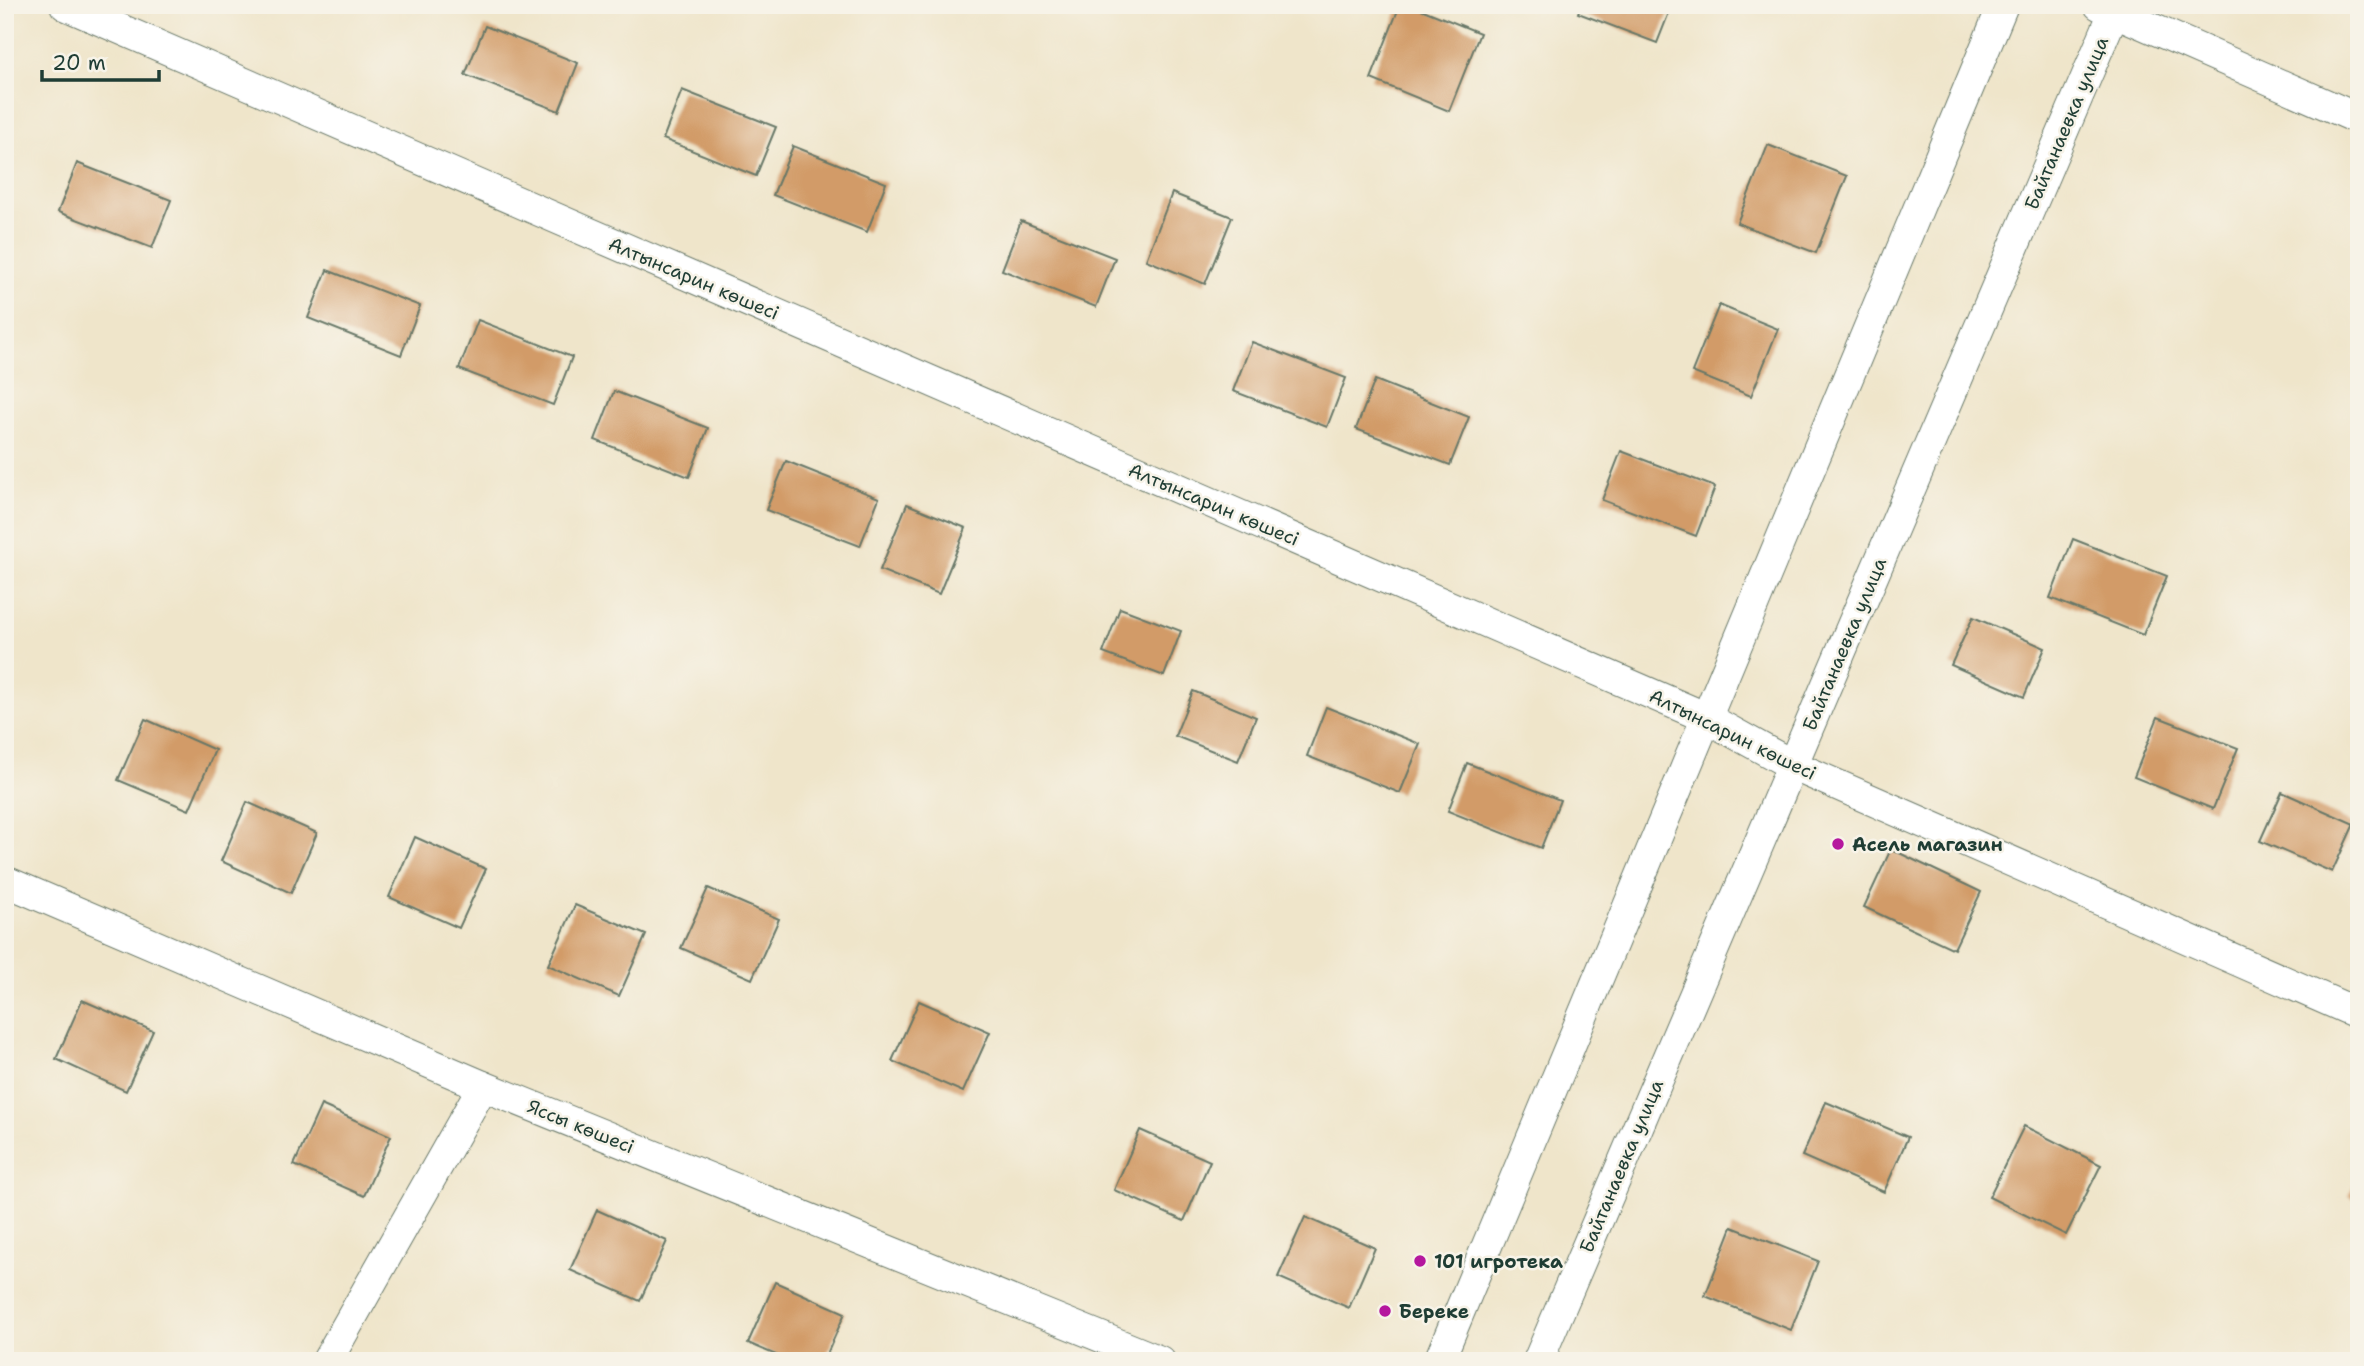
<svg xmlns="http://www.w3.org/2000/svg" width="2364" height="1366" font-family="'Shantell Sans',sans-serif">
<rect width="100%" height="100%" fill="#f7f3e8"/>
<filter id="ink" filterUnits="userSpaceOnUse"><feTurbulence type="fractalNoise" baseFrequency=".0143" numOctaves="2"/><feDisplacementMap in="SourceGraphic" scale="14" xChannelSelector="R" yChannelSelector="G"/><feConvolveMatrix kernelMatrix="1 2 1 2 8 2 1 2 1" color-interpolation-filters="sRGB"/></filter>
<filter id="wash" filterUnits="userSpaceOnUse"><feTurbulence type="fractalNoise" baseFrequency=".00686" numOctaves="4" result="noise"/><feDisplacementMap in="SourceGraphic" scale="28" xChannelSelector="R" yChannelSelector="G"/><feGaussianBlur stdDeviation="1.57" result="paint"/><feColorMatrix in="noise" values="0 0 0 0 0 0 0 0 0 0 0 0 0 0 0 0 0 1.4 0 .05"/><feComposite in="paint" operator="in"/></filter>
<g filter="url(#wash)">
<rect width="100%" height="100%" fill="#efe5ca"/>
<g id="blocks">
<!-- building -->
<g fill="#d29b67">
<path d="M1400 5H1411L1480 33 1449 111 1371 79Z"/>
<path d="M1581 5H1672L1657 43 1578 13Z"/>
<path d="M485 26 578 63 559 111 465 75Z"/>
<path d="M682 90 776 127 756 176 663 139Z"/>
<path d="M1768 145 1847 176 1816 253 1737 223Z"/>
<path d="M793 146 886 183 867 232 773 195Z"/>
<path d="M77 163 171 200 152 248 58 212Z"/>
<path d="M1172 193 1232 217 1205 284 1146 260Z"/>
<path d="M1021 221 1115 258 1096 307 1002 270Z"/>
<path d="M327 270 420 306 401 355 308 318Z"/>
<path d="M1719 305 1778 329 1751 396 1692 372Z"/>
<path d="M478 320 572 357 553 405 459 369Z"/>
<path d="M1252 342 1346 378 1327 427 1233 391Z"/>
<path d="M1375 380 1469 417 1450 465 1356 429Z"/>
<path d="M614 391 708 428 689 477 595 440Z"/>
<path d="M1621 451 1715 487 1696 536 1602 500Z"/>
<path d="M786 461 879 498 860 546 766 510Z"/>
<path d="M907 504 966 528 939 594 880 570Z"/>
<path d="M2073 539 2167 576 2143 635 2050 598Z"/>
<path d="M1120 608 1181 631 1164 676 1103 653Z"/>
<path d="M1973 617 2045 648 2024 697 1951 665Z"/>
<path d="M1193 691 1256 717 1238 761 1175 736Z"/>
<path d="M1326 707 1420 744 1400 793 1307 756Z"/>
<path d="M2158 717 2238 748 2213 809 2134 777Z"/>
<path d="M145 719 215 750 189 810 118 780Z"/>
<path d="M1467 763 1560 800 1541 848 1448 811Z"/>
<path d="M2282 792 2354 824 2332 872 2260 841Z"/>
<path d="M247 802 317 833 291 893 221 861Z"/>
<path d="M415 837 486 869 459 928 389 897Z"/>
<path d="M1891 849 1981 892 1954 949 1864 907Z"/>
<path d="M708 888 779 919 752 979 681 948Z"/>
<path d="M575 905 646 935 619 996 548 965Z"/>
<path d="M82 1000 153 1031 126 1091 56 1059Z"/>
<path d="M919 1001 990 1032 963 1092 892 1061Z"/>
<path d="M1826 1102 1908 1137 1884 1192 1802 1156Z"/>
<path d="M321 1105 391 1136 364 1196 294 1165Z"/>
<path d="M2024 1126 2101 1165 2066 1235 1989 1197Z"/>
<path d="M1140 1130 1210 1161 1184 1221 1114 1190Z"/>
<path d="M2359 1173V1201L2348 1196Z"/>
<path d="M597 1210 667 1241 640 1301 570 1270Z"/>
<path d="M1305 1217 1375 1248 1349 1308 1278 1277Z"/>
<path d="M1732 1227 1818 1261 1791 1330 1705 1296Z"/>
<path d="M775 1282 845 1313 824 1361H790L748 1343Z"/>
</g>
</g>
</g>
<g filter="url(#ink)">
<use href="#blocks" fill-opacity="0" stroke="#687868" stroke-width="2"/>
<g fill="none" stroke-linecap="round" stroke-linejoin="round">
<!-- minor casing -->
<g stroke="#687868" stroke-width="32">
<g id="minor">
<path d="M65 5 1707 718 1792 765 2359 1014"/>
<path d="M2099 5 2359 119"/>
<path d="M5 881 483 1086 1160 1361"/>
<path d="M327 1361 483 1086"/>
<path d="M1439 1361 2003 5"/>
<path d="M1538 1361 2117 5"/>
</g>
</g>
<!-- minor -->
<use href="#minor" stroke="#fff" stroke-width="30"/>
</g>
</g>
<!-- markers -->
<g fill="#b5179e" stroke="#f7f3e8" stroke-width="2.5">
<circle cx="1838" cy="844" r="7"/>
<circle cx="1420" cy="1261" r="7"/>
<circle cx="1385" cy="1311" r="7"/>
</g>
<g text-anchor="middle" stroke-width="5" stroke-linejoin="round" paint-order="stroke">
<!-- street labels -->
<g font-size="19" fill="#1f3d34" stroke="#f7f3e8">
<text transform="translate(2066 123) rotate(-67)" y="7">Байтанаевка улица</text>
<text transform="translate(694 278) rotate(23)" y="7">Алтынсарин көшесі</text>
<text transform="translate(1214 504) rotate(23)" y="7">Алтынсарин көшесі</text>
<text transform="translate(1844 644) rotate(-67)" y="7">Байтанаевка улица</text>
<text transform="translate(1733 734) rotate(26)" y="7">Алтынсарин көшесі</text>
<text transform="translate(581 1126) rotate(22)" y="7">Яссы көшесі</text>
<text transform="translate(1621 1166) rotate(-67)" y="7">Байтанаевка улица</text>
</g>
<!-- poi labels -->
<g font-size="19" font-weight="bold" fill="#1f3d34" stroke="#f7f3e8" text-anchor="start">
<text x="1852" y="851">Асель магазин</text>
<text x="1434" y="1268">101 игротека</text>
<text x="1399" y="1318">Береке</text>
</g>
</g>
<!-- margin -->
<rect width="2364" height="1366" fill="none" stroke="#f7f3e8" stroke-width="28"/>
<!-- scale -->
<path d="M42 70v10h117v-10" fill="none" stroke="#1f3d34" stroke-width="3.5"/>
<text x="52" y="70" font-size="21" fill="#1f3d34" stroke="#f7f3e8" stroke-width="5" paint-order="stroke">20 m</text>
</svg>
